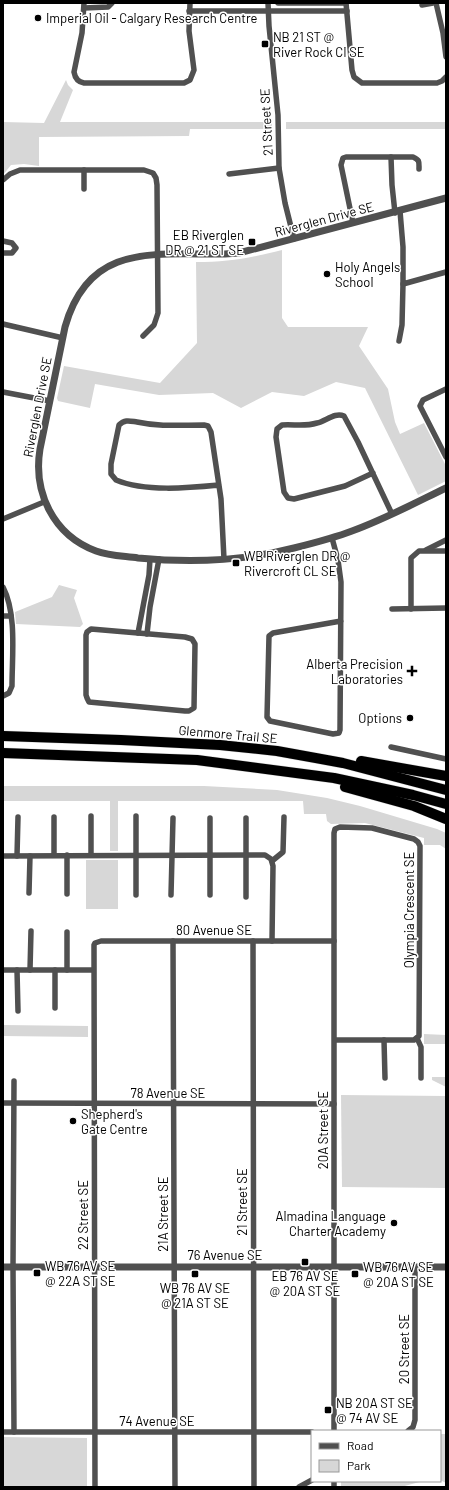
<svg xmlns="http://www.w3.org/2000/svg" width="449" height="1490" font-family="Barlow,sans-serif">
<rect width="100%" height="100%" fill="#fff"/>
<!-- green -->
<g fill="#d7d7d7">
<path d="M66 80 68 85 73 90 60 122H272V129H190L189 136 39 137V166L24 164 11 165 3 175V122L44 123Z"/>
<rect x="286" y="122" width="160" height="7"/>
<path d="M282 250V318L288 327H368L359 346 388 389 395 422 400 434 424 423 446 466V481L418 495 365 388 336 382 304 396 272 392 241 408 213 393 159 395 95 384 90 408 58 401 57 398 64 366 160 383 197 343 196 262C228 262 250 258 282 250Z"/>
<path d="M59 585 77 590 74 598 83 624 80 627 16 624 15 612 52 597Z"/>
<path d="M3 786H204L277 790 327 798 360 806 437 829 446 833V849L440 845H424V838L365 823 331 824 327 821 326 814H304L303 801H118V851H110V801H3Z"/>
<rect x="86" y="860" width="32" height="49"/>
<path d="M3 1025 88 1026V1037L3 1036Z"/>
<path d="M424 1034 446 1035V1044H424Z"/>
<path d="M432 1077H446V1087L432 1080Z"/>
<path d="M341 1095 446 1096V1188L342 1187Z"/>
<path d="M440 1434H446V1483L440 1480Z"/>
<path d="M3 1437 87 1438V1487H3Z"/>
<path d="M341 1481H423L401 1487H341Z"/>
</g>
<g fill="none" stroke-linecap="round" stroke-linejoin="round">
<!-- motorway casing -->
<g stroke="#dbdbdb" stroke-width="11">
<g id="motorway">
<path d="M3 736 121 740 220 745 277 751 343 763 446 790"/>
<path d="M3 753 197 760 334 778 413 795 446 804"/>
<path d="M361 761 446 776"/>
<path d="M345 787 414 806 446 819"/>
</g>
</g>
<!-- minor -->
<g stroke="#505050" stroke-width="5.5">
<path d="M84 3 82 33 74 72C75 78 78 82 84 83H184L190 80 194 70 189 31 190 3"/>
<path d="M268 3 269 26 278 115 279 168 285 203 294 239"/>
<path d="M278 3H346"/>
<path d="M346 3 352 70 354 77 362 83H437L442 81 446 77"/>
<path d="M436 3 443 33 446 57"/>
<path d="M422 5 433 3"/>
<path d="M84 8 108 7 112 3"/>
<path d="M189 11H347"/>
<path d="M391 157 392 185 395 213"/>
<path d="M84 170V189"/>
<path d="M229 174 279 168"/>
<path d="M3 180 10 174 20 170H144L153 173 156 178 157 185 158 313 154 325 143 336"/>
<path d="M400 211 403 247V284L446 272"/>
<path d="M353 223 341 165 343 158 346 157H413C420 160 419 162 419 169"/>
<path d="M3 241 12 243 16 248 12 253H3"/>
<path d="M3 324 63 338"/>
<path d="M399 341 402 325 403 284"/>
<path d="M446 389 423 400 420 406 446 457"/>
<path d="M3 392 50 401"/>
<path d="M373 473 345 486 294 499 288 498 284 492 276 437 277 429 282 425C294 424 304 427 317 423 326 421 335 412 344 416L358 442 392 514"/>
<path d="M219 485C188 488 145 492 116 480L111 474V464L119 425C125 419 130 421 137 422 160 427 181 425 204 425L208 426 211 432 221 499 224 559"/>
<path d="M3 519 44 502"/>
<path d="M332 538 338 560 341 582 340 730 339 733 333 734 270 721 267 717 269 636 273 633 341 621"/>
<path d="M426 550 446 540"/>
<path d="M3 587C17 614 12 656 12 686L9 693 3 696"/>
<path d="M392 609 446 608"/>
<path d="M411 609V558L419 551H446"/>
<path d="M3 616H11"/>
<path d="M91 629 185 637 192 639 195 644 194 708 189 711H185L89 702 87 698 86 695V635L87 632Z"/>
<path d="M138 633 149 575 150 559"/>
<path d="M147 634 150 607 159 559"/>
<path d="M391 747 446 759"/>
<path d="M91 816V855"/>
<path d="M54 855V817"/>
<path d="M67 855V894"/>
<path d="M3 856 265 855 271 859 273 866 272 941"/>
<path d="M17 856 18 817"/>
<path d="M272 861 283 852 284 817"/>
<path d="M29 893 30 856"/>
<path d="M136 895V816"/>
<path d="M171 895 173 818"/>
<path d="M210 895V818"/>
<path d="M246 897V818"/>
<path d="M67 932V970"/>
<path d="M173 941 175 1487"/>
<path d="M253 941 254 1487"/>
<path d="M3 970H93"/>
<path d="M17 970 18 1011"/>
<path d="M30 970 31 931"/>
<path d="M55 1008V970"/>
<path d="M417 1038 421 1047V1078"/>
<path d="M334 1040H414L419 1036 420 846 418 842 414 839 372 828 340 827 335 829 334 833V1431"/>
<path d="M384 1040 385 1078"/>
<path d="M14 1081 13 1267 14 1432"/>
<path d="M3 1103 334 1104"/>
<path d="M408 1431 413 1427 415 1420V1267"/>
<path d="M3 1432H312"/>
<path d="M95 1487 94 945 95 943 101 941H334"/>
<path d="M299 1487 312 1480"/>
<path d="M334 1487V1481"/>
</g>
<!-- tertiary -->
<g stroke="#505050" stroke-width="7">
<path d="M446 198 239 253 225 254C155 255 89 242 65 327L40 449C33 492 53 535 96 551 109 556 124 556 138 558 189 563 244 561 294 548 314 543 334 538 352 531 385 519 415 503 446 488"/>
<path d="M3 1267H446"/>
</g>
<!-- motorway -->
<use href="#motorway" stroke="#000" stroke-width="10"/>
</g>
<!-- markers -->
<g fill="#000" stroke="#fff" stroke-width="1.5">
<circle cx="38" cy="18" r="4"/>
<rect x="261" y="40" width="8" height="8" rx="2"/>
<rect x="248" y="238" width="8" height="8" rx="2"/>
<circle cx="327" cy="274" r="4"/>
<rect x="232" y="559" width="8" height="8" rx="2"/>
<path d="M410 665h4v4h4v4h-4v4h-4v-4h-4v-4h4z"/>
<circle cx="410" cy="718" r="4"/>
<circle cx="73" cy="1121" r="4"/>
<circle cx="394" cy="1223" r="4"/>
<rect x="301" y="1258" width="8" height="8" rx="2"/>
<rect x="33" y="1269" width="8" height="8" rx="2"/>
<rect x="191" y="1270" width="8" height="8" rx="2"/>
<rect x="351" y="1270" width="8" height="8" rx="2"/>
<rect x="324" y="1406" width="8" height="8" rx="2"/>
</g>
<g text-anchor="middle" stroke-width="3" stroke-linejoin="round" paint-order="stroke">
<!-- poi labels -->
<g font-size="13" fill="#000" stroke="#fff" text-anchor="start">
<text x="46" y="23">Imperial Oil - Calgary Research Centre</text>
<text x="273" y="42">NB 21 ST @<tspan x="273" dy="15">River Rock CI SE</tspan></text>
<text x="244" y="240" text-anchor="end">EB Riverglen<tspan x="244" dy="15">DR @ 21 ST SE</tspan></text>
<text x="335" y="272">Holy Angels<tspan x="335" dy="15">School</tspan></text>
<text x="244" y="561">WB Riverglen DR @<tspan x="244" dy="15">Rivercroft CL SE</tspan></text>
<text x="403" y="669" text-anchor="end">Alberta Precision<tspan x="403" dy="15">Laboratories</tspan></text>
<text x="402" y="723" text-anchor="end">Options</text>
<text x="81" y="1119">Shepherd's<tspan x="81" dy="15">Gate Centre</tspan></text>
<text x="386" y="1221" text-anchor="end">Almadina Language<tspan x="386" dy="15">Charter Academy</tspan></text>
<text x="45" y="1271">WB 76 AV SE<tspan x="45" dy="15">@ 22A ST SE</tspan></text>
<text x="363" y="1272">WB 76 AV SE<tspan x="363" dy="15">@ 20A ST SE</tspan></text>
<text x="305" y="1281" text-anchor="middle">EB 76 AV SE<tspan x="305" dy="15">@ 20A ST SE</tspan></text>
<text x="195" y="1293" text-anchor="middle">WB 76 AV SE<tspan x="195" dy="15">@ 21A ST SE</tspan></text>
<text x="336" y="1408">NB 20A ST SE<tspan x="336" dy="15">@ 74 AV SE</tspan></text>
</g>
<!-- street labels -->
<g font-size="13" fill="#000" stroke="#fff">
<text transform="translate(266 122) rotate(-93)" y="5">21 Street SE</text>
<text transform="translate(324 219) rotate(-15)" y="5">Riverglen Drive SE</text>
<text transform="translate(37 407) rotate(-79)" y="5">Riverglen Drive SE</text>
<text transform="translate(228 734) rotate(5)" y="5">Glenmore Trail SE</text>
<text transform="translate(409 910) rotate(-90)" y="5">Olympia Crescent SE</text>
<text x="214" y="935">80 Avenue SE</text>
<text x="168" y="1098">78 Avenue SE</text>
<text transform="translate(323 1130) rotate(-90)" y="5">20A Street SE</text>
<text transform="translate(242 1202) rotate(-90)" y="5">21 Street SE</text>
<text transform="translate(163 1214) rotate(-90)" y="5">21A Street SE</text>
<text transform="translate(83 1215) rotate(-90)" y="5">22 Street SE</text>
<text x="225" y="1260">76 Avenue SE</text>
<text transform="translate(404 1349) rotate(-90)" y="5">20 Street SE</text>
<text x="157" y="1426">74 Avenue SE</text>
</g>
</g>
<!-- border -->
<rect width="449" height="1490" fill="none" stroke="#000000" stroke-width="8"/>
<!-- legend -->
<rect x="311" y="1430" width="130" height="52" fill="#ffffff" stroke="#999999"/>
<rect x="319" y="1443" width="20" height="6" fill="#505050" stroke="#999999"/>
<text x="347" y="1450" font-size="12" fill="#000000">Road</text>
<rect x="319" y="1460" width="20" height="12" fill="#d7d7d7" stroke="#999999"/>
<text x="347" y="1470" font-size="12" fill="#000000">Park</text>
</svg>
